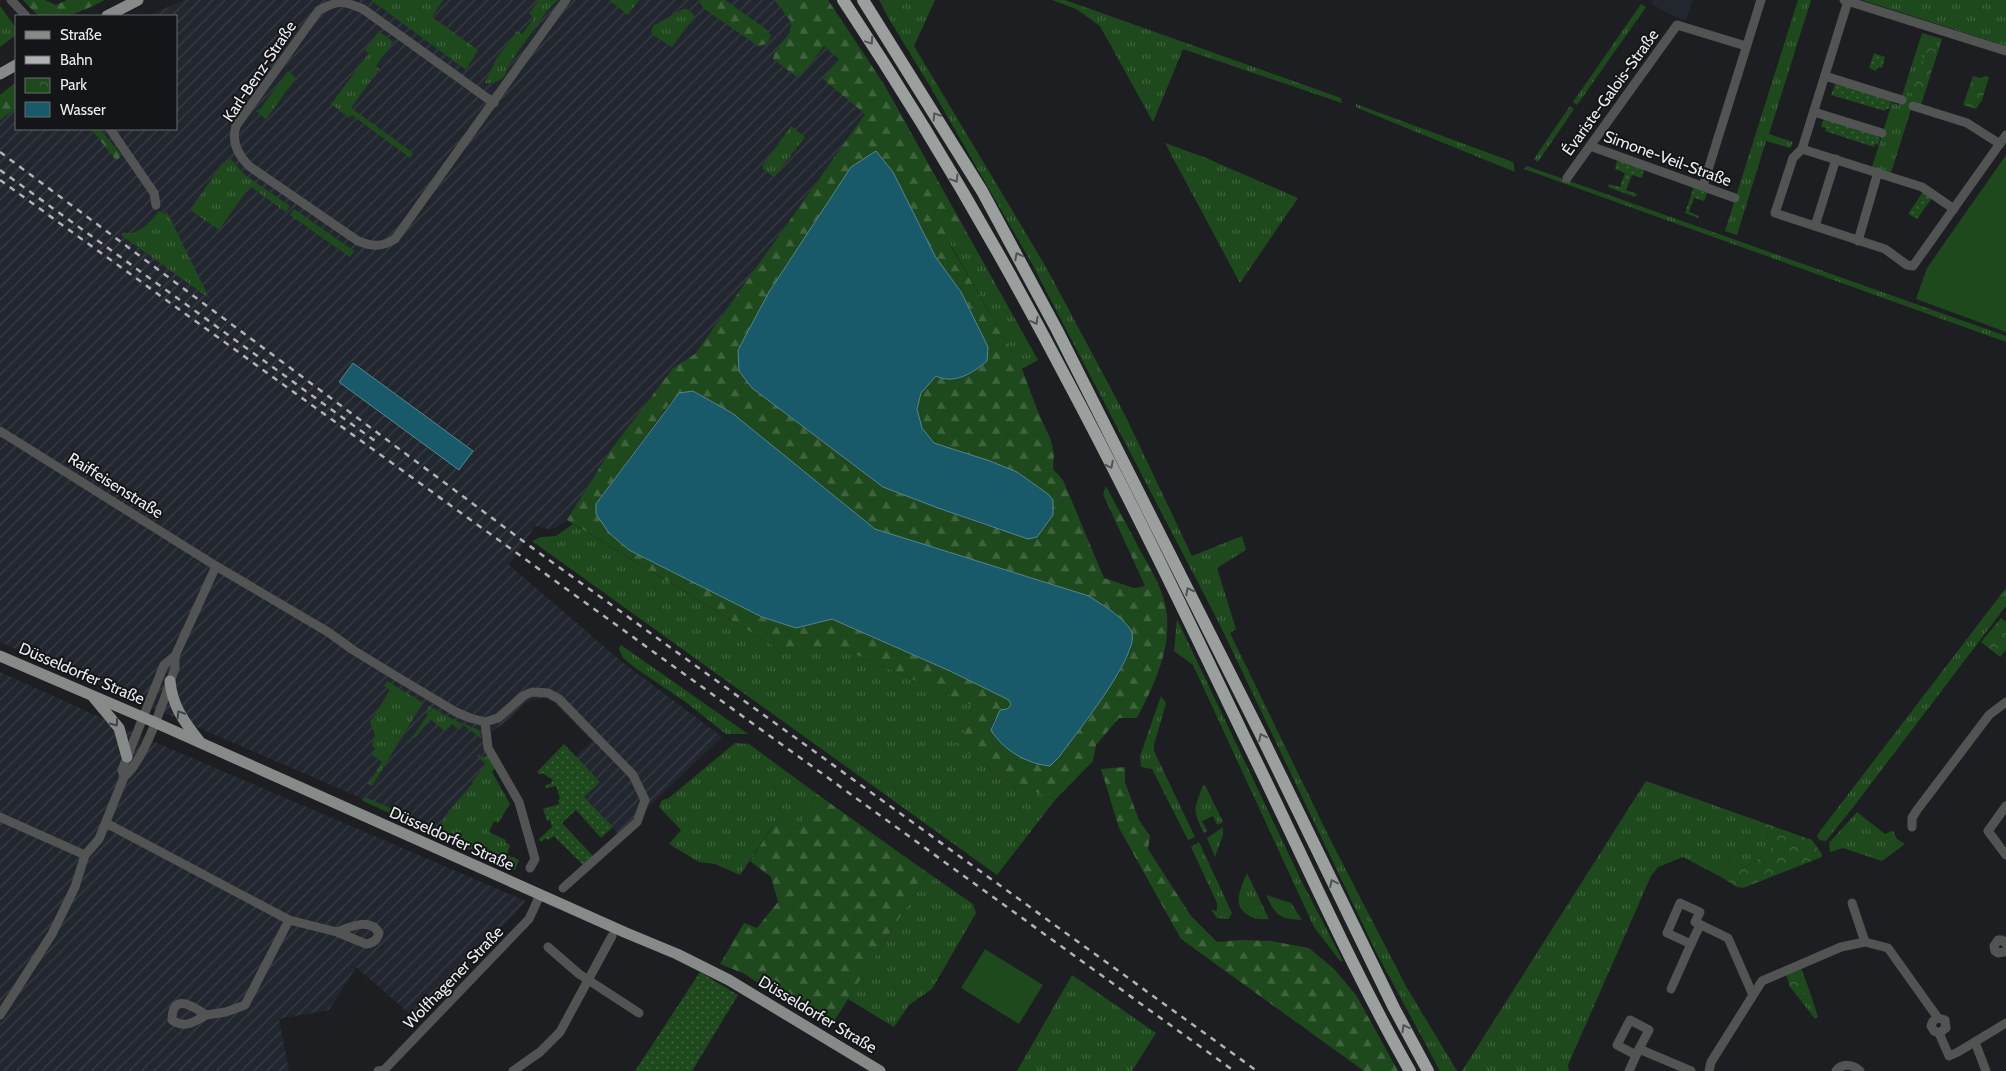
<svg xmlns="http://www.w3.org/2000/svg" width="2006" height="1071" font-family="Cabin,sans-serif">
<defs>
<pattern id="industrial-furrows" width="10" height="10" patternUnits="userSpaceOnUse" patternTransform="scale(1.25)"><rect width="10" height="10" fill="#22272f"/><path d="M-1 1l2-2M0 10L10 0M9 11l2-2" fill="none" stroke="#383c43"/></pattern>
<pattern id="grass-tufts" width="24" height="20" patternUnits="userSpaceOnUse" patternTransform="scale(1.25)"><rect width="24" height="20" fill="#1e491c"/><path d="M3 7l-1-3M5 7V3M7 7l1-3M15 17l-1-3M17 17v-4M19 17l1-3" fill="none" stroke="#3f643d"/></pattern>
<pattern id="forest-firs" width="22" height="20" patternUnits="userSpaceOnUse" patternTransform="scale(1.25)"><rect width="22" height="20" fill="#1e491c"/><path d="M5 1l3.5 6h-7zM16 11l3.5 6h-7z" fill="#3f643d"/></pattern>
<pattern id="park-crowns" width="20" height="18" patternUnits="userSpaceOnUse" patternTransform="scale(1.25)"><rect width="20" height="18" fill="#1e491c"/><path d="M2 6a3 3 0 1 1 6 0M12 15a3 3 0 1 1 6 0" fill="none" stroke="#3f643d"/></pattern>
<pattern id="garden-dots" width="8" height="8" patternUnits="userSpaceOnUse" patternTransform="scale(1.25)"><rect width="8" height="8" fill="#1e491c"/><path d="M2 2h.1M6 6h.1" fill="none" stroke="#3f643d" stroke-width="1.8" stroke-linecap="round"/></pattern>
</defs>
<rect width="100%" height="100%" fill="#1d1e21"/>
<!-- built -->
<path fill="#22272f" d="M1653 0H1693L1686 21 1665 12 1651 3Z"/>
<!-- industrial -->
<g fill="url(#industrial-furrows)">
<path d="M184 0H828L885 86 695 354 673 368 610 451 567 520 556 528 547 529 535 526 509 565 622 662 722 737 619 835 584 797 575 757 592 741 553 701 544 698 535 699 525 703 510 719 491 732 492 747 495 753 441 836 363 801 359 797 0 642V101L16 90V129H176V16H148Z"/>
<path d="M0 672 150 740 526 901 417 1020 356 967 329 1010 279 1019 289 1071H0Z"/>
</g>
<!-- grass -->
<g fill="url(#grass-tufts)">
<path d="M371 0H443L432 17 478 50 466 70Z"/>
<path d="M539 0H558L550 7 507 67C507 78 496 85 485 83L496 59 517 31 522 34 534 18 529 13Z"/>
<path d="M609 0H639L628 15Z"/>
<path d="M879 0H935L914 46 1046 267 1125 415 1192 556 1242 536 1246 550 1217 568 1236 629 1230 633 1331 841 1407 988 1457 1071H1440L1376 952 1219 623 1031 262 931 88 889 19Z"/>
<path d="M1052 0H1065L1341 98 1342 103 1183 49 1153 122 1100 26 1076 9Z"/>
<path d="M1798 0H1811L1769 134 1793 142 1790 148 1766 141 1737 235 1725 231Z"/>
<path d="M1862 0H2006V46Z"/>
<path d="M1641 4 1646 7 1577 105 1573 102Z"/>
<path d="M0 6 16 28V35L0 47Z"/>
<path d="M683 9H687L695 16 672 47 653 35 651 32 653 26Z"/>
<path d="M379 31 393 42 376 66 379 69 351 108 413 153 410 158 352 115 349 118 331 104 369 53 365 50Z"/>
<path d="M1922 33 1942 39 1921 105 1913 103 1891 173 1872 167 1892 103 1899 105Z"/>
<path d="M288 71 296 78 266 119 256 111 261 108Z"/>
<path d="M1356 104 1513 162 1515 172 1360 109 1356 107Z"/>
<path d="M1570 106 1574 109 1538 162 1534 159Z"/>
<path d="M791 126 805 137 774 177 763 169V165Z"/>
<path d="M1165 143 1206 158 1298 198 1240 283Z"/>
<path d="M231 159 245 175 290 206 286 212 250 186 219 230 190 210 222 164 227 160Z"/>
<path d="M1527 166 2006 336V342L1524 169Z"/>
<path d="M294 209 354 251 350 257 290 215Z"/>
<path d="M159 211 164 214 167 212 209 298 121 235 123 233C141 235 148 223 159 211Z"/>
<path d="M967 233 1038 360 1022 369 949 242Z"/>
<path d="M573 524 777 648H841L980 709 956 744 1002 778 1055 800 997 875 532 541 541 537 556 536Z"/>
<path d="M2006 588V606L1851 810 1826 841 1819 840 1817 836 1820 831Z"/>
<path d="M1177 619 1301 880 1343 961H1340L1314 927 1193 665 1174 651Z"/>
<path d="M621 645 748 734H726L687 703 634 667 623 658 619 649Z"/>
<path d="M387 681 423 703 372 786 368 784 382 762 372 755 376 749 372 746 375 735 370 722 390 690 384 686Z"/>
<path d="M1161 696 1166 703 1154 745V751L1195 837 1188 840 1152 769 1141 767 1140 756Z"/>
<path d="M429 706 454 720 479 730 482 739 462 724 458 729 451 723 445 731 430 719 416 737 412 738 428 714 426 712Z"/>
<path d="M735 743 749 744 817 794 798 830 779 817 740 875 715 864 699 862 669 844 681 830 659 807 662 800 669 798Z"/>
<path d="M478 754 483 758 489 755 496 767 492 772 510 804 498 823 494 821 489 832 506 840 505 842 510 845 507 855 519 860 515 870 363 801 365 797 438 829 448 812 473 783 472 782 486 764 477 756Z"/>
<path d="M1646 781 1764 823 1771 850 1746 867 1730 860 1721 877 1683 857 1658 867 1651 876 1568 1065 1569 1071H1462Z"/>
<path d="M1203 785H1205L1223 822 1217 825 1213 816 1202 821 1207 831 1204 833C1192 809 1194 810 1203 785Z"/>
<path d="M1857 812 1885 834 1893 831 1897 839 1905 844 1882 861 1843 848 1830 852 1829 843Z"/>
<path d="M1223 827V835L1215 857 1207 838Z"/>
<path d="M1199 842 1232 913 1229 919 1217 918 1211 910 1217 911V903L1191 847Z"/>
<path d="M928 873 973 904 976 913 932 989 909 1005 894 1027 848 999Z"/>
<path d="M1247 873 1269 919C1260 920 1254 919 1246 914 1232 903 1242 886 1247 873Z"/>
<path d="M1266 895 1291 903 1302 920C1279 919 1276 916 1266 895Z"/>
<path d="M1072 975 1156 1033 1132 1071H1017Z"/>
<path d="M1810 992 1818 1017 1815 1019 1798 997Z"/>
</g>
<!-- forest -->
<g fill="url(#forest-firs)" fill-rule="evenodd">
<path d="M23 0H45L56 5 67 0H105C88 8 55 26 37 14 32 10 27 4 23 0Z"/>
<path d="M699 0H725L767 30 771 36 767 44 758 46 703 8Z"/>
<path d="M775 0H828L885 86 967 233 949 243 1022 369 1038 412 1051 440 1054 455 1053 469 1063 480 1104 578 1134 588 1145 586 1103 494 1106 486C1117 507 1129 529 1140 550 1151 570 1166 593 1167 617 1170 653 1153 687 1137 718H1119L1096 745 1093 761 1055 800 1002 778 956 744 980 709 841 648H777L567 520 610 451 673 368 695 354 865 114 823 79 839 59 824 46 801 76 797 77 773 59 774 54 790 32 791 22ZM876 151 893 173 935 256 961 292 988 347C963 361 909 380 919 417 921 426 926 437 934 443 941 448 977 457 988 461 1011 469 1029 480 1048 494L1053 515 1037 537 985 525 883 487 752 388 738 350 769 292 851 167ZM693 391 732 413 875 529 1089 596 1132 634 1131 650 1118 675 996 738 991 729 994 720 1011 705 1009 700 950 671 832 619 796 628 762 617 629 550 609 533 596 504 667 407 679 393Z"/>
<path d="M16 82V108L0 120V95Z"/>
<path d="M91 129H100L121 155 118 160 115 159Z"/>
<path d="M1125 767V782L1139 820 1150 836 1148 849 1191 916 1217 942 1240 940 1271 941 1309 948 1334 969 1356 995 1398 1071H1364L1181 939 1119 828 1101 769Z"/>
<path d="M817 794 928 873 829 1029 743 973 720 964 744 923 757 928 778 902 771 877 750 861 779 817 798 830Z"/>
</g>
<!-- park -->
<g fill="url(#park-crowns)">
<path d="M1929 48 1938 50 1921 102 1912 99 1914 94 1908 92 1913 77Z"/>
<path d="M1973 76 1981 78 1985 76 1989 77 1982 100 1976 109 1963 105Z"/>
<path d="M2001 618 2006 622V650L2000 657 1981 642Z"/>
<path d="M1764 823 1812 840 1822 854V857L1743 888 1737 887 1721 877 1730 860 1746 867 1771 850Z"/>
<path d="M1801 968 1810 992 1798 997 1790 987 1786 974Z"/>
</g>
<!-- garden -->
<g fill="url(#garden-dots)">
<path d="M1874 53 1885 57 1882 68 1878 67 1876 71 1869 68Z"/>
<path d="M1836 82 1892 100 1889 109H1886L1885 111 1831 95Z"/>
<path d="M1825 117 1877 135V137L1880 138 1878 145 1875 144 1874 147 1825 131 1826 128 1821 127Z"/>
<path d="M1617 160 1644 168 1642 178 1632 175 1626 190 1637 194 1635 197 1608 187 1609 184 1620 187 1625 173 1615 169Z"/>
<path d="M1694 186 1707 193 1704 201 1694 198 1689 212 1699 216 1698 218 1685 213Z"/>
<path d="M1923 192 1932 198 1917 219 1908 214Z"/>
<path d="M564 744 600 782 584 797 613 827 601 838 576 810 562 823 593 856 583 865 554 836 548 840 546 838 541 842 539 839 552 827 550 820 547 821 543 809 559 804 558 800 560 799 556 786 546 788 545 785 550 784 553 780 542 773 540 775 537 772Z"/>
<path d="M700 972 738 995 692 1071H635Z"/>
</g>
<!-- pitch -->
<g fill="#1e491c">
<path d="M2006 155V332L1916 299 1927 268Z"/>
<path d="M985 949 1043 985 1019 1024 961 988Z"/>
</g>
<!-- water -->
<g fill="#185a69" stroke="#578691">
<path d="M876 151 893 172 935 256 961 292 988 347 987 361C973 373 954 385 936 376L921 393 917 409 922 428 934 443 990 461 1017 472 1048 494 1053 500V515L1037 537 1028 539 938 508 883 487 752 388 739 371 738 350 769 292 851 167Z"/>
<path d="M353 363 473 451 459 470 339 382Z"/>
<path d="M693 391 732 413 875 529 1089 596C1101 604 1127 619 1132 633 1139 656 1074 736 1059 757L1050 766C1027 764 1003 750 991 730L1000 710 1007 709 1011 705 1009 700 950 671 832 619 796 628 762 617 629 550 609 533 596 514V504L679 393Z"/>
</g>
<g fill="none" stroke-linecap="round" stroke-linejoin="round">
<!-- minor -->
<g stroke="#525454" stroke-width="9">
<path d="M11 0 26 16"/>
<path d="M1844 0 2006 51"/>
<path d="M1848 1 1802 149 1793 158 1775 213 1885 249 1907 265 1913 266 2006 135"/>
<path d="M1825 76 1902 100"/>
<path d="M494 103 363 9C341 0 340 0 319 10L236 126C231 142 238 155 249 166L358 241C373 247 382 247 395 239L566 0"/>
<path d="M1913 106 1967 123 2000 144"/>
<path d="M1814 112 1882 133"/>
<path d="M110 129 154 193 156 205"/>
<path d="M1590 146 1735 198"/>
<path d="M1802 149 1922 187 1954 209"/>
<path d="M1567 178 1677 25 1746 46"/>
<path d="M1703 186 1761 0"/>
<path d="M1815 226 1836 159"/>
<path d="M1858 241 1878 172"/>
<path d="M0 431 216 566 175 656V668C165 696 146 759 124 777L99 839 85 855 75 887 52 934 0 1015"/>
<path d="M216 566 328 632 353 650 399 678 456 712 470 718 485 722 498 718 523 696 532 692 548 693 559 699 633 775 645 800 637 822 563 888"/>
<path d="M485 722 488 748 519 802 535 859 530 868"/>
<path d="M124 777 122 770 164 665 175 656"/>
<path d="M2006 806 1988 831 2006 855"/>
<path d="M0 817 85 855"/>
<path d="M106 823 289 920 245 1005 226 1012 206 1015C193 1006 172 992 172 1020 185 1029 194 1022 206 1015"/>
<path d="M1912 827V818L1917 810 1989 715 2006 702"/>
<path d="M1852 903 1865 942"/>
<path d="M289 920 337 932 366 944C374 943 377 940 379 933 370 917 350 927 337 932"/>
<path d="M1691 944 1700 925"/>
<path d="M548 947 579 974 639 1013"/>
<path d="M2004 952 1998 953 1995 951 1994 946 1998 940H2002L2006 944"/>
<path d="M1671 989 1691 944 1667 933 1680 903 1700 912 1695 922 1728 938 1752 993"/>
<path d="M1939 1033 1949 1056 1958 1052 2006 1023"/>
<path d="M1975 1042 1986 1071"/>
<path d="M1636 1055 1617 1045 1630 1020 1649 1030 1639 1049"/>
<path d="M378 1071 384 1070 529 919 540 895"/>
<path d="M513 1071 540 1052 560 1032 612 936"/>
<path d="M1629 1071 1639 1049 1691 1071"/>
<path d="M1709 1071 1711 1062 1762 981 1841 947 1865 942 1888 948 1938 1018 1945 1020 1946 1028 1939 1033 1934 1031 1931 1026 1933 1021 1938 1018"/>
<path d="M1836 1071C1842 1063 1853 1064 1860 1071"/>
</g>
<!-- major -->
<g stroke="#868a89" stroke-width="11">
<path d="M107 16 138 0"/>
<path d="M0 74 16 65"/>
<path d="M0 656 154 722 624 932 677 954 729 980 880 1071"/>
<path d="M170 681C172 706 185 723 200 742"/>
<path d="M94 698 119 728 127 757"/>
</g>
<!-- highway -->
<g stroke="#9b9f9e" stroke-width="12">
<path d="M843 0C924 122 998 248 1066 378 1129 496 1187 617 1245 738 1300 849 1349 964 1410 1071"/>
<path d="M863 0 982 191 1057 330 1260 733 1394 1008 1428 1071"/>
</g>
<!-- rail -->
<g stroke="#b0b2b4" stroke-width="2.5" stroke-dasharray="6 6" stroke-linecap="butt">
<path d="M0 152 527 544 1257 1071"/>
<path d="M0 170 375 441"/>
<path d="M0 180 1234 1071"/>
</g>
</g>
<!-- one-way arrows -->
<defs><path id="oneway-chevron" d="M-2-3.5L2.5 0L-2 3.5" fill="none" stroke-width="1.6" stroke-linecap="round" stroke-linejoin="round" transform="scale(1.25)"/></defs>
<g stroke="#505354">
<use href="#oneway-chevron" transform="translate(870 41) rotate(56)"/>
<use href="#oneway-chevron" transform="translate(936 116) rotate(-122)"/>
<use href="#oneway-chevron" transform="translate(955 179) rotate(59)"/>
<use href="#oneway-chevron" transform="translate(1018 256) rotate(-118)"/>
<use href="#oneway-chevron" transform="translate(1035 321) rotate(61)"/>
<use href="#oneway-chevron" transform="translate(1110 465) rotate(63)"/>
<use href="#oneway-chevron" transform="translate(1189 591) rotate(-117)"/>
<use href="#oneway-chevron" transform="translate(1262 737) rotate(-116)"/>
<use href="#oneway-chevron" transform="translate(1333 883) rotate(-116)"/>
<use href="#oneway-chevron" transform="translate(1405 1028) rotate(-119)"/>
</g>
<g stroke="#414445">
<use href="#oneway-chevron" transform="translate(180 714) rotate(-122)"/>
<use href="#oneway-chevron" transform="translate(115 723) rotate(55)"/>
</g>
<g text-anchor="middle" stroke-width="4" stroke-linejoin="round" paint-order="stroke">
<!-- street labels -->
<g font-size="16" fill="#ebedef" stroke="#131518">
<text transform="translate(259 71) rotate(-56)" y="6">Karl-Benz-Straße</text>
<text transform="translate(1610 92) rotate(-54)" y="6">Évariste-Galois-Straße</text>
<text transform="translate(1668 158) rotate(20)" y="6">Simone-Veil-Straße</text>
<text transform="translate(116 485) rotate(32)" y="6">Raiffeisenstraße</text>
<text transform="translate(82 673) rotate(23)" y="6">Düsseldorfer Straße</text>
<text transform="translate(452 838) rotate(24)" y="6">Düsseldorfer Straße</text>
<text transform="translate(453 977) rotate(-46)" y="6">Wolfhagener Straße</text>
<text transform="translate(818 1014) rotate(31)" y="6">Düsseldorfer Straße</text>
</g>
</g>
<!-- legend -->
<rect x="15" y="15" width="162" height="115" fill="#131518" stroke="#696b6e"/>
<rect x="25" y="31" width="25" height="8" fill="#868a89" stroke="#696b6e"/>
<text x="60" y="40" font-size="15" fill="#ebedef">Straße</text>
<rect x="25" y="56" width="25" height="8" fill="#b0b2b4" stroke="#696b6e"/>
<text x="60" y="65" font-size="15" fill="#ebedef">Bahn</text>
<rect x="25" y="78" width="25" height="15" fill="url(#park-crowns)" stroke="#696b6e"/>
<text x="60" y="90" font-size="15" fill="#ebedef">Park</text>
<rect x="25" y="102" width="25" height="15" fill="#185a69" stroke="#696b6e"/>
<text x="60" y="115" font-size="15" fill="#ebedef">Wasser</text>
</svg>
